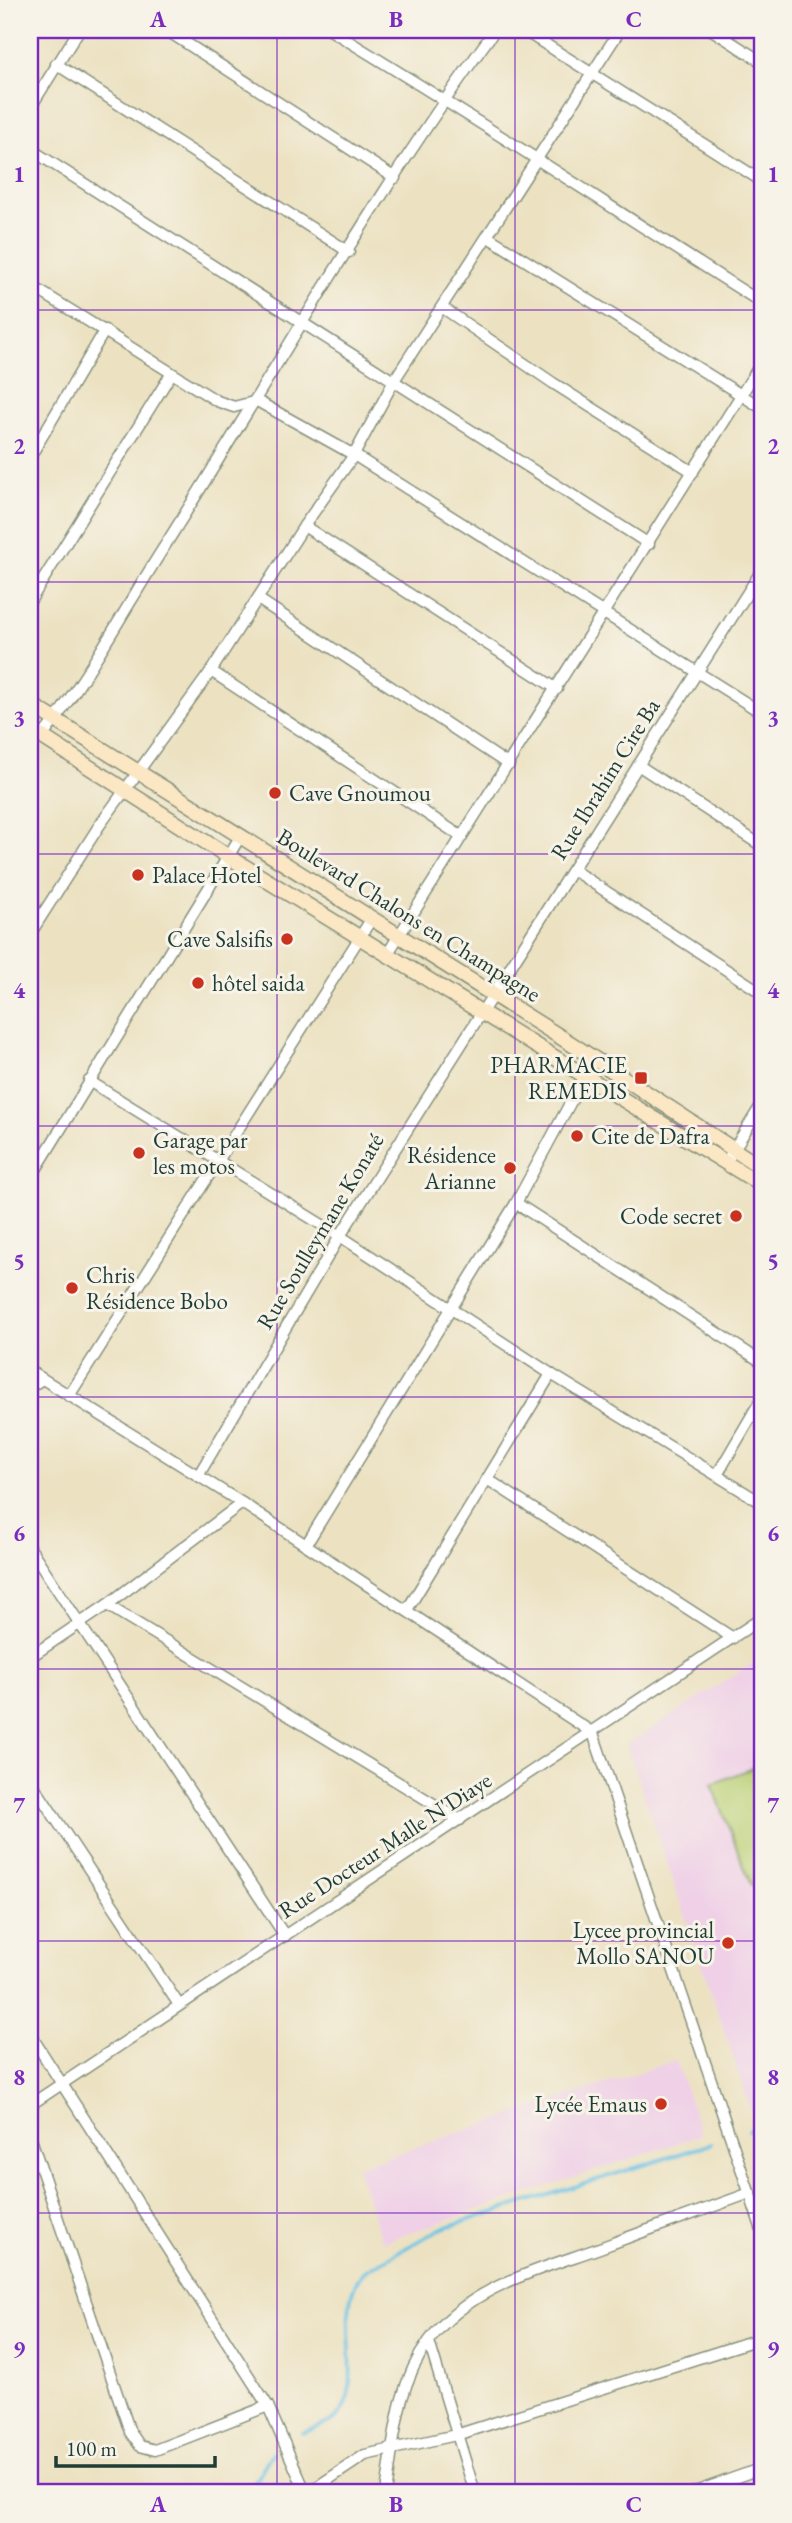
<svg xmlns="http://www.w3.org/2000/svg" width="792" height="2523" font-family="'EB Garamond',serif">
<rect width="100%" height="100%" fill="#f7f3e8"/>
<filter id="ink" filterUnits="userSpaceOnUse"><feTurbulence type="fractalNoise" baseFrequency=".0143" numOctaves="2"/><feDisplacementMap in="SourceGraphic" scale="14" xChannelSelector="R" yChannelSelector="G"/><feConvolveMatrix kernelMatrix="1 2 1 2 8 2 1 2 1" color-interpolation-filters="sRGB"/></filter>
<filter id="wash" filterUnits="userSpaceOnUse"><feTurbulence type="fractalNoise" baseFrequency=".00686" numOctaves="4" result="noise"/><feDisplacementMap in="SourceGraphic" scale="28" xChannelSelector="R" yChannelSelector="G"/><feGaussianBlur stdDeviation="1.57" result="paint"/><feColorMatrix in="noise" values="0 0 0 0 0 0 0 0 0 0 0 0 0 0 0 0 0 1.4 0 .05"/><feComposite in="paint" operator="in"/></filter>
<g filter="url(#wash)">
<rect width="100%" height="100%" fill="#ece2c2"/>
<!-- built -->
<g fill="#efd0e7">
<path d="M762 1657V2142L627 1745Z"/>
<path d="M676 2060 701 2135 382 2242 357 2167Z"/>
</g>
<!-- green -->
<path fill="#b9d075" stroke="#6c8654" stroke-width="2" d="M762 1764V1881L751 1885 712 1784Z"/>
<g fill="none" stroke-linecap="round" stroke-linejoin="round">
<!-- stream -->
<g stroke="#67c2e5" stroke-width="3.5">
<path d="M749 2131 756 2127"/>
<path d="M302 2433C313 2429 328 2425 337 2417 370 2383 328 2303 366 2270L440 2229 711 2144"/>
<path d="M248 2493 272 2453"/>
</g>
</g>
</g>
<g filter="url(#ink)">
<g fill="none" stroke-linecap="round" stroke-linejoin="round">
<!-- street casing -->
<g stroke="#86907b" stroke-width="13">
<g id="street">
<path d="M166 30 395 178"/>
<path d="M330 30C476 118 618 212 762 303"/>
<path d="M523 30 762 181"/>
<path d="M712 30 762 62"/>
<path d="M56 64 349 252"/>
<path d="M30 108 79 30"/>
<path d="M30 149 649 544"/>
<path d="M488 237 762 408"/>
<path d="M30 285 217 401 234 407 257 401 354 455 762 713"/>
<path d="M443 308 553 383 693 472"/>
<path d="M30 457 105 330"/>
<path d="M304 526 557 689"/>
<path d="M750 589 762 597"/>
<path d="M258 599 509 765"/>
<path d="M30 601 171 374"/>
<path d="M211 671 462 837"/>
<path d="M42 737C86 680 121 616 159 555 270 380 372 197 495 30"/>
<path d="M638 765 762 846"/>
<path d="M573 870 762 993"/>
<path d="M30 934 99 826 211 671 304 526 354 455 395 379 620 30"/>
<path d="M388 953 762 362"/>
<path d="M89 1081 340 1236 551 1374 762 1503"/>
<path d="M726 1162 762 1104"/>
<path d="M30 1179 240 837"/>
<path d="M516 1203 762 1362"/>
<path d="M30 1371 242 1503 593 1733 762 2230"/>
<path d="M30 1387 42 1379"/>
<path d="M69 1396 372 918"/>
<path d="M717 1475 762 1398"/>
<path d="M198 1476 340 1236 762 570"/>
<path d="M487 1479 733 1638"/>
<path d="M306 1545 516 1203 594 1059"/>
<path d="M30 1548 285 1936"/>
<path d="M107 1605 460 1820"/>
<path d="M407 1610 551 1374"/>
<path d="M30 1657 107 1605 242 1503"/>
<path d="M30 1780 179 2005"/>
<path d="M30 2034 268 2406 306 2493"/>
<path d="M30 2105 762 1618"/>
<path d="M30 2136 130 2432 140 2446 155 2450 268 2406"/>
<path d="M429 2342 475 2493"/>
<path d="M308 2493 365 2455 456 2435 762 2338"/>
<path d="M386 2493C394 2441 396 2386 429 2341 470 2285 543 2269 605 2246 653 2228 701 2211 750 2193"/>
<path d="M692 2493 762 2468"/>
</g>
</g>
<!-- secondary casing -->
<g stroke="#86907b" stroke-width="17">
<g id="secondary">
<path d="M30 704 570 1043 762 1168"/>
<path d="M30 729 229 857 762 1185"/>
</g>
</g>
<!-- street -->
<use href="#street" stroke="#fff" stroke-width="10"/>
<!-- secondary -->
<use href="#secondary" stroke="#fbe7c3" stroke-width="14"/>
</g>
</g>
<!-- grid -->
<path fill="none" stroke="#7b2cbf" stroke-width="2" stroke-opacity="0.55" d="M277 30V2493M515 30V2493M30 310H762M30 582H762M30 854H762M30 1126H762M30 1397H762M30 1669H762M30 1941H762M30 2213H762"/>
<!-- markers -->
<g fill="#c8321e" stroke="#f7f3e8" stroke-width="2.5">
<circle cx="275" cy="793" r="7"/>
<circle cx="138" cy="875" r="7"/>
<circle cx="287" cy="939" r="7"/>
<circle cx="198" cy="983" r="7"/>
<rect x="634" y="1071" width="14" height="14" rx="3.5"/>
<circle cx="577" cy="1136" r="7"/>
<circle cx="139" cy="1153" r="7"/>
<circle cx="510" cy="1168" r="7"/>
<circle cx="736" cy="1216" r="7"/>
<circle cx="72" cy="1288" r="7"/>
<circle cx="728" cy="1943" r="7"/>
<circle cx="661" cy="2104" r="7"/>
</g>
<g text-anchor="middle" stroke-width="6" stroke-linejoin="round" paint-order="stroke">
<!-- street labels -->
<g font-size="23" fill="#1f3d34" stroke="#f7f3e8">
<text transform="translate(605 779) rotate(-58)" y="8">Rue Ibrahim Cire Ba</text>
<text transform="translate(409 915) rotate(32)" y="8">Boulevard Chalons en Champagne</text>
<text transform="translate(320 1231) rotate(-59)" y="8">Rue Soulleymane Konaté</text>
<text transform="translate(385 1845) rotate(-33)" y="8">Rue Docteur Malle N'Diaye</text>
</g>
<!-- poi labels -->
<g font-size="23" fill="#1f3d34" stroke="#f7f3e8" text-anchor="start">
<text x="289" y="801">Cave Gnoumou</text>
<text x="152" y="883">Palace Hotel</text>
<text x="273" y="947" text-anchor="end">Cave Salsifis</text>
<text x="212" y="991">hôtel saida</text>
<text x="627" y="1073" text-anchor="end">PHARMACIE<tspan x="627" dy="26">REMEDIS</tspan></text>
<text x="591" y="1144">Cite de Dafra</text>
<text x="153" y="1148">Garage par<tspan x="153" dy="26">les motos</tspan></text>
<text x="496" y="1163" text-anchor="end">Résidence<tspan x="496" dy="26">Arianne</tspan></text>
<text x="722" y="1224" text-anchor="end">Code secret</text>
<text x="86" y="1283">Chris<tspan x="86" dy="26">Résidence Bobo</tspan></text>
<text x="714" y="1938" text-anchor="end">Lycee provincial<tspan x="714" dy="26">Mollo SANOU</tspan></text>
<text x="647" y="2112" text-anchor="end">Lycée Emaus</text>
</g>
</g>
<!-- margin -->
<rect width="792" height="2523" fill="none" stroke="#f7f3e8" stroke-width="77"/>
<!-- scale -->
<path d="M56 2456v10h159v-10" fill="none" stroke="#1f3d34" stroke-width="3.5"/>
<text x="66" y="2456" font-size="21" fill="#1f3d34" stroke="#f7f3e8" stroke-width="5" paint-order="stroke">100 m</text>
<rect x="38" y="38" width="716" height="2446" fill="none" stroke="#7b2cbf" stroke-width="2.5"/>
<g font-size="23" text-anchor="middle" font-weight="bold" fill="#7b2cbf">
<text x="158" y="27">A</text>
<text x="396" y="27">B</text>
<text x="634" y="27">C</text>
<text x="19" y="182">1</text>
<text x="773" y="182">1</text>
<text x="19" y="454">2</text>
<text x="773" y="454">2</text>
<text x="19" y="726">3</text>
<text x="773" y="726">3</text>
<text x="19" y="998">4</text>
<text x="773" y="998">4</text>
<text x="19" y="1269">5</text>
<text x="773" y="1269">5</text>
<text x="19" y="1541">6</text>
<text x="773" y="1541">6</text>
<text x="19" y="1813">7</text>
<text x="773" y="1813">7</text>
<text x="19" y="2085">8</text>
<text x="773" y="2085">8</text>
<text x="19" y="2357">9</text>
<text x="773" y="2357">9</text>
<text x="158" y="2512">A</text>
<text x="396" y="2512">B</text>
<text x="634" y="2512">C</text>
</g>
</svg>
